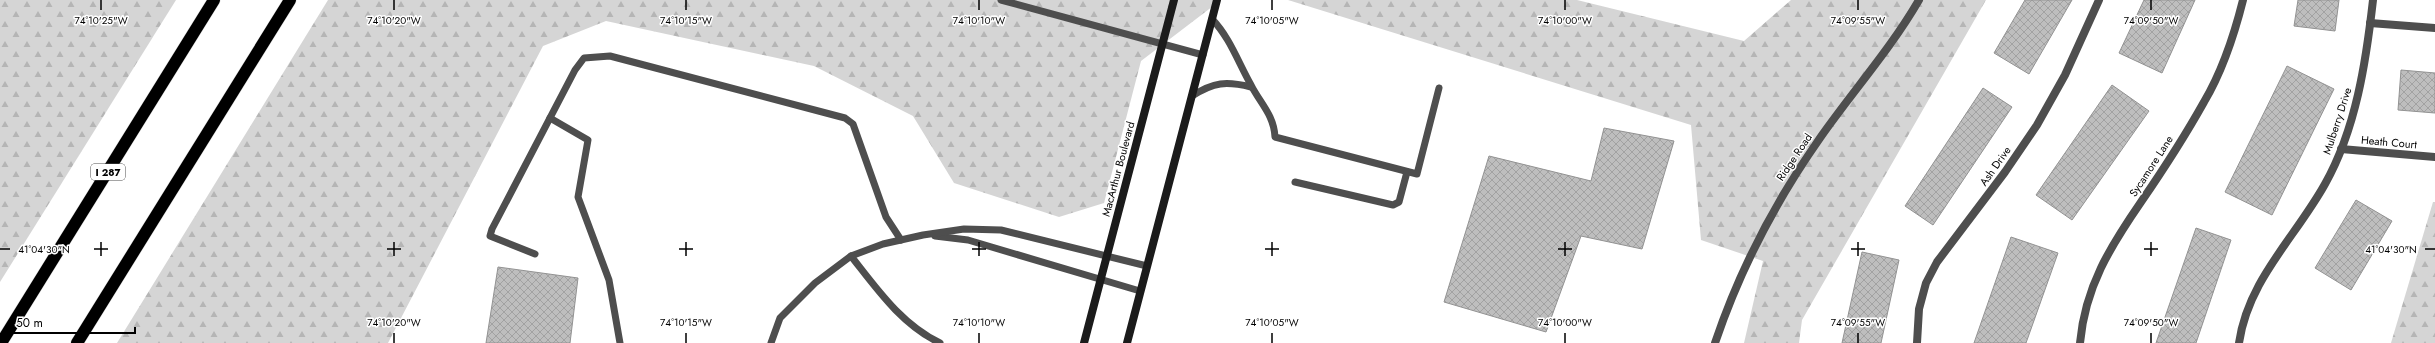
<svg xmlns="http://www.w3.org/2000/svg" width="2435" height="343" font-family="Jost,sans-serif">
<defs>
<pattern id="forest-firs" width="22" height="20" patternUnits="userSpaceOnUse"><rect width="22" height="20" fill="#d5d5d5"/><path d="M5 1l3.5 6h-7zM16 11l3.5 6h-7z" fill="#b5b5b5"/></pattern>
<pattern id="building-cross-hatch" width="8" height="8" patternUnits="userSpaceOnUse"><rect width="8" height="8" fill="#bebebe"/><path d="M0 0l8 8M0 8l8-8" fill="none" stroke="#a2a2a2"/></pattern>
</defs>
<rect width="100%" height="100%" fill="#fff"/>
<!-- forest -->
<g fill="url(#forest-firs)">
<path d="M0 0H176L0 282Z"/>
<path d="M328 0H1221L1141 61 1104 203 1059 217 954 183 913 116 814 66 606 21 543 46 388 343H117Z"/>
<path d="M1288 0H1577L1744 41 1791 0H1986L1802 320 1799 343H1744L1763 261 1701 240 1691 125Z"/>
<path d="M2433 202H2435V343H2391Z"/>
</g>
<!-- building -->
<g fill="url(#building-cross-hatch)" stroke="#929292">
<path d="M2025 0H2072L2029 74 1994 53Z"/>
<path d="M2144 0H2195L2162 73 2119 53Z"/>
<path d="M2298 0H2339L2335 31 2294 26Z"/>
<path d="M2287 66 2334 89 2272 215 2225 192Z"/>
<path d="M2401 70 2435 73V113L2398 110Z"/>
<path d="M2112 85 2149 111 2072 220 2036 195Z"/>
<path d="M1983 88 2012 107 1933 225 1905 206Z"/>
<path d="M1604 128 1674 141 1642 249 1581 236 1546 332 1444 302 1489 156 1591 181Z"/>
<path d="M2356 200 2392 221 2351 290 2315 268Z"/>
<path d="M2196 228 2231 240 2196 343H2156Z"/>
<path d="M2011 237 2058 253 2026 343H1974Z"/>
<path d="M1862 252 1899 260 1881 343H1842Z"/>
<path d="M498 267 578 278 570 343H486Z"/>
</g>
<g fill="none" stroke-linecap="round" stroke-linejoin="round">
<!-- motorway casing -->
<g stroke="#dbdbdb" stroke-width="13">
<g id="motorway">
<path d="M1 343 214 0"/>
<path d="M77 343 290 0"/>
</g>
</g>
<!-- service -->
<g stroke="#4e4e4e" stroke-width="7">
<path d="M1001 0 1203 55"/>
<path d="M1212 19C1230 38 1238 62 1251 85 1260 103 1274 115 1275 137L1417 174 1439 88"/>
<path d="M1192 96C1214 82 1226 81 1251 87"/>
<path d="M550 118 588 140 578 197 609 280 620 343"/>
<path d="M1295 182 1393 205 1399 202 1407 172"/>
<path d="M935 236 968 240 1140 291"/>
<path d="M535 254 490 236 492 229 575 70 584 58 610 56 845 118 853 124 886 217 901 240"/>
<path d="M851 256C877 289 901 324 940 343"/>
<path d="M771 343 780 318 815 283 851 256 883 244 923 235 964 229 1001 230 1147 266"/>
</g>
<!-- minor -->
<g stroke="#4e4e4e" stroke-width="8">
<path d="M2370 23 2435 28"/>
<path d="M2341 149 2435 157"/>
<path d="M1917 343 1919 309 1926 283 1937 262 2005 172 2037 125 2065 75 2099 0"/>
<path d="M2080 343C2085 287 2110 247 2141 202 2163 170 2185 136 2204 102 2223 70 2234 36 2243 0"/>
<path d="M2239 343C2248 280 2295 238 2325 184 2356 129 2366 62 2373 0"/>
</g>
<!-- tertiary -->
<path stroke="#4e4e4e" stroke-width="8" d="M1715 343C1740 269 1775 202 1820 138 1852 92 1890 50 1919 0"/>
<!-- secondary -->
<g stroke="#1b1b1b" stroke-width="8">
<path d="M1084 343 1174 0"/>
<path d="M1127 343 1217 0"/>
</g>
<!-- motorway -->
<use href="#motorway" stroke="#000" stroke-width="12"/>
</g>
<!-- ticks -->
<path fill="none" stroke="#000" stroke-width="1.5" d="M101 0V10M394 0V10M686 0V10M979 0V10M1272 0V10M1565 0V10M1858 0V10M2151 0V10M101 242V256M394 242V256M686 242V256M979 242V256M1272 242V256M1565 242V256M1858 242V256M2151 242V256M0 249H10M94 249H108M387 249H401M679 249H693M972 249H986M1265 249H1279M1558 249H1572M1851 249H1865M2144 249H2158M2425 249H2435M394 333V343M686 333V343M979 333V343M1272 333V343M1565 333V343M1858 333V343M2151 333V343"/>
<g text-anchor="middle" stroke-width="3" stroke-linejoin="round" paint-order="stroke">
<!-- shield labels -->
<rect fill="#fff" stroke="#4c4c4c" stroke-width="1" x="91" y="164" width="34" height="16" rx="3"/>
<g font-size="10" font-weight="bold" fill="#000">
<text x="108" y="176">I 287</text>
</g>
<!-- street labels -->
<g font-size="11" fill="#000" stroke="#fff">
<text transform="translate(2337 121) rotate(-72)" y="4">Mulberry Drive</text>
<text transform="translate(2389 142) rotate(5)" y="4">Heath Court</text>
<text transform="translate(1794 157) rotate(-56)" y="4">Ridge Road</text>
<text transform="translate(1995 166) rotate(-55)" y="4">Ash Drive</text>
<text transform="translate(2151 166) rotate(-57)" y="4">Sycamore Lane</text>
<text transform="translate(1118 169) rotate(-75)" y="4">MacArthur Boulevard</text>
</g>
</g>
<g font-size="10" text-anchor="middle" fill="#000" stroke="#fff" stroke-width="3" stroke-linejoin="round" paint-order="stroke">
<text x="101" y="24">74°10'25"W</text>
<text x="394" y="24">74°10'20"W</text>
<text x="686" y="24">74°10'15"W</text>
<text x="979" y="24">74°10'10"W</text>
<text x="1272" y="24">74°10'05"W</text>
<text x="1565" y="24">74°10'00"W</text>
<text x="1858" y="24">74°09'55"W</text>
<text x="2151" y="24">74°09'50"W</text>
<text x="44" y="253">41°04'30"N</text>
<text x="2391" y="253">41°04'30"N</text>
<text x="394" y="326">74°10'20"W</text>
<text x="686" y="326">74°10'15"W</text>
<text x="979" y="326">74°10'10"W</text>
<text x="1272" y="326">74°10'05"W</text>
<text x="1565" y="326">74°10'00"W</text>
<text x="1858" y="326">74°09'55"W</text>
<text x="2151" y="326">74°09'50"W</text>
</g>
<!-- scale -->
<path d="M10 327v6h125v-6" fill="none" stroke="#000000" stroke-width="2"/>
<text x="16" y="327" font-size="12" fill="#000000" stroke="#ffffff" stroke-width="3" paint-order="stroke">50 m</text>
</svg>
